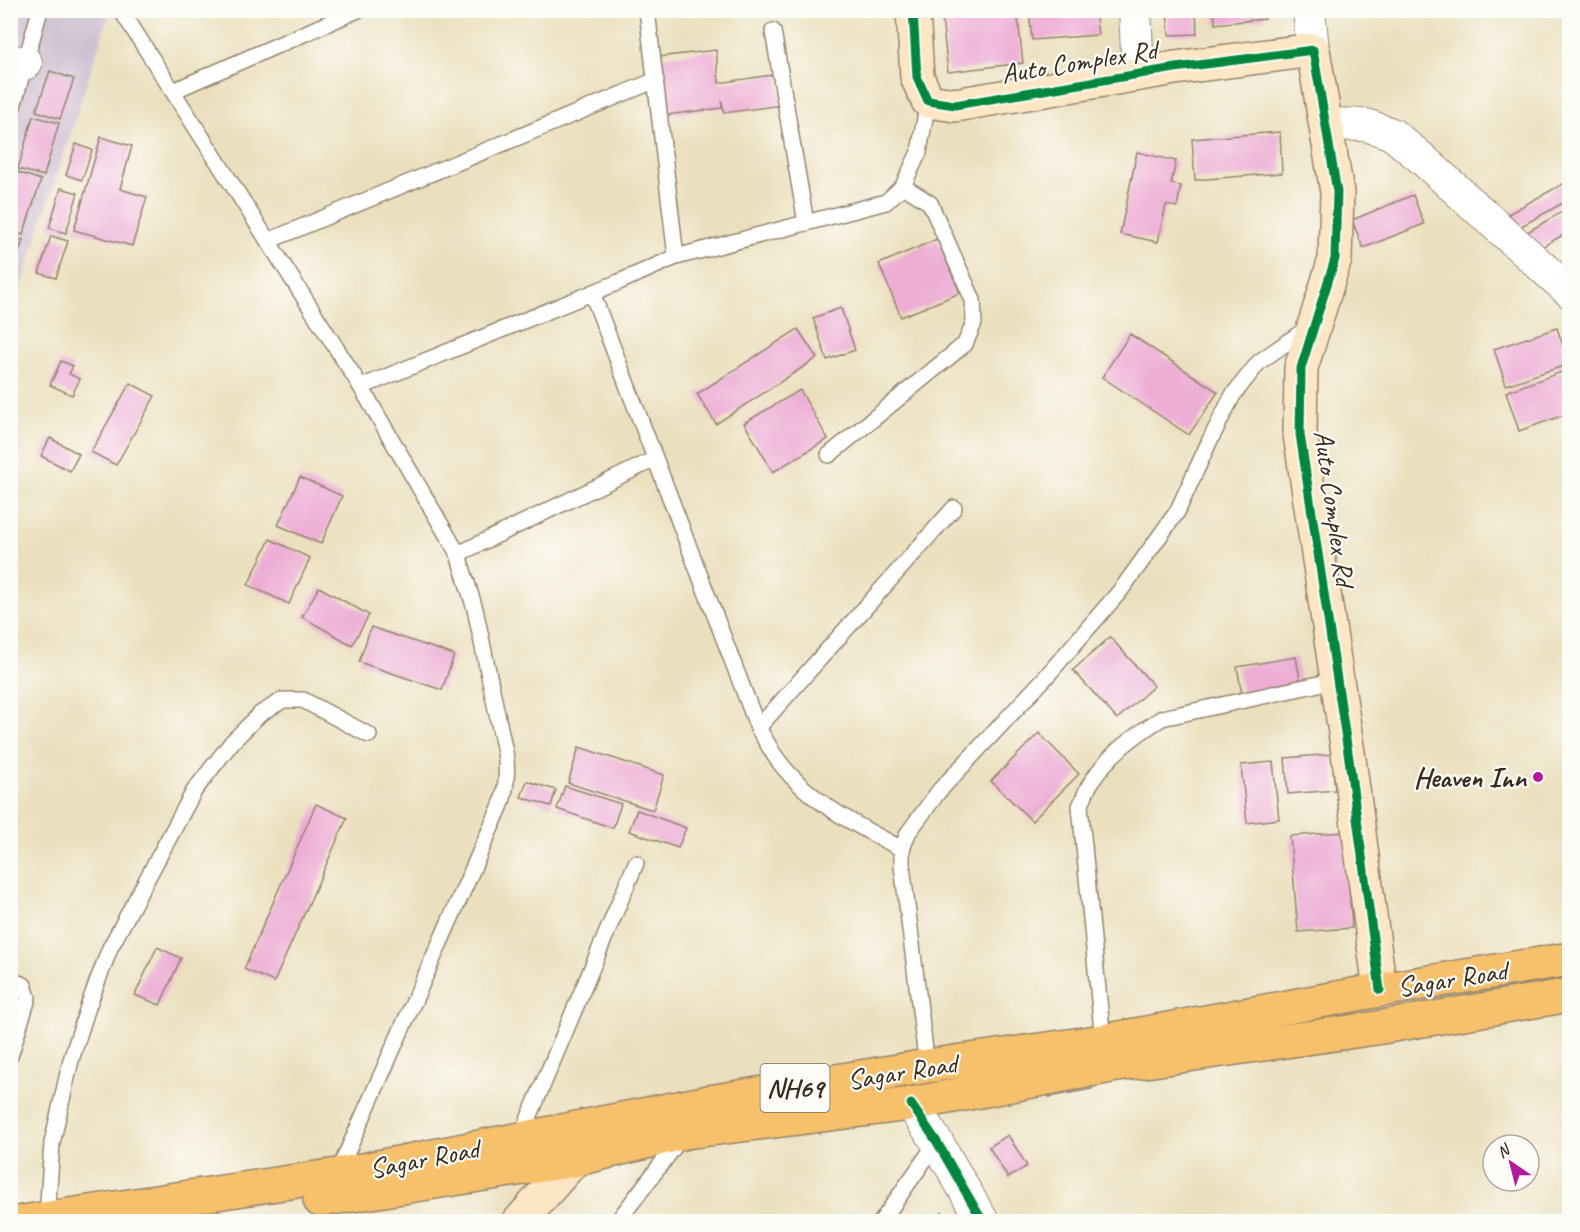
<svg xmlns="http://www.w3.org/2000/svg" width="1580" height="1232" font-family="Caveat,sans-serif">
<rect width="100%" height="100%" fill="#fdfcf7"/>
<filter id="ink" filterUnits="userSpaceOnUse"><feTurbulence type="fractalNoise" baseFrequency=".0167" numOctaves="2"/><feDisplacementMap in="SourceGraphic" scale="12" xChannelSelector="R" yChannelSelector="G"/><feConvolveMatrix kernelMatrix="1 2 1 2 8 2 1 2 1" color-interpolation-filters="sRGB"/></filter>
<filter id="wash" filterUnits="userSpaceOnUse"><feTurbulence type="fractalNoise" baseFrequency=".008" numOctaves="4" result="noise"/><feDisplacementMap in="SourceGraphic" scale="24" xChannelSelector="R" yChannelSelector="G"/><feGaussianBlur stdDeviation="1.35" result="paint"/><feColorMatrix in="noise" values="0 0 0 0 0 0 0 0 0 0 0 0 0 0 0 0 0 1.4 0 .05"/><feComposite in="paint" operator="in"/></filter>
<g filter="url(#wash)">
<rect width="100%" height="100%" fill="#ebe0be"/>
<!-- industrial -->
<path fill="#cebed1" d="M11 11H110L11 317Z"/>
<g id="blocks">
<!-- building -->
<g fill="#edadd5">
<path d="M941 10H1017L1023 63 948 72Z"/>
<path d="M1029 10H1095L1098 35 1032 40Z"/>
<path d="M1196 10 1197 34 1169 35 1167 12Z"/>
<path d="M1214 10H1264L1265 19 1215 24Z"/>
<path d="M716 50 719 83 778 74 782 105 724 113 722 101V108L666 115 659 57Z"/>
<path d="M50 71 74 79 60 119 36 111Z"/>
<path d="M33 116 59 123 44 176 18 169Z"/>
<path d="M1280 132 1282 173 1195 180 1192 139Z"/>
<path d="M101 137 132 146 120 189 147 197 132 246 74 230Z"/>
<path d="M76 144 92 150 82 180 66 175Z"/>
<path d="M1137 152 1176 161 1171 184 1181 186 1177 207 1166 205 1158 242 1120 234Z"/>
<path d="M17 172 41 180 23 235 10 231V191Z"/>
<path d="M1570 180V199L1509 233 1501 218Z"/>
<path d="M61 188 78 193 66 233 49 228Z"/>
<path d="M1413 195 1424 224 1363 248 1352 220Z"/>
<path d="M1570 207V231L1535 251 1524 234Z"/>
<path d="M10 236 23 240 11 277H10Z"/>
<path d="M51 236 68 241 56 278 39 273Z"/>
<path d="M937 239 960 293 901 317 879 264Z"/>
<path d="M841 308 855 350 827 360 813 318Z"/>
<path d="M1557 328 1569 364 1506 385 1494 349Z"/>
<path d="M798 329 817 358 716 424 697 394Z"/>
<path d="M1130 334 1218 392 1189 435 1102 377Z"/>
<path d="M61 361 73 366 69 374 80 379 72 395 50 385Z"/>
<path d="M1570 369V413L1519 431 1506 392Z"/>
<path d="M130 383 155 396 116 465 91 452Z"/>
<path d="M800 390 828 439 773 472 744 423Z"/>
<path d="M50 438 79 454 70 471 41 456Z"/>
<path d="M300 477 342 496 321 544 278 525Z"/>
<path d="M270 539 310 558 289 604 248 585Z"/>
<path d="M319 587 369 615 352 645 302 617Z"/>
<path d="M371 627 454 655 442 690 359 662Z"/>
<path d="M1110 637 1154 686 1117 719 1073 670Z"/>
<path d="M1296 657 1301 685 1242 695 1237 667Z"/>
<path d="M1039 733 1079 774 1032 821 991 781Z"/>
<path d="M579 747 664 775 653 810 568 783Z"/>
<path d="M1332 754 1335 790 1288 794 1285 758Z"/>
<path d="M1273 762 1279 819 1247 823 1241 765Z"/>
<path d="M527 781 556 790 551 806 521 797Z"/>
<path d="M565 786 621 804 613 828 557 809Z"/>
<path d="M316 804 347 818 274 982 244 969Z"/>
<path d="M637 810 686 828 678 848 629 831Z"/>
<path d="M1345 832 1352 928 1298 932 1290 836Z"/>
<path d="M157 947 181 958 160 1005 135 995Z"/>
<path d="M1090 1076 1092 1089 1049 1097 1047 1085Z"/>
<path d="M1008 1135 1027 1166 1008 1178 989 1147Z"/>
<path d="M942 1212 956 1222H936Z"/>
</g>
</g>
</g>
<g filter="url(#ink)">
<use href="#blocks" fill-opacity="0" stroke="#93856e" stroke-width="1.5"/>
<g fill="none" stroke-linecap="round" stroke-linejoin="round">
<!-- lane casing -->
<g stroke="#93856e" stroke-width="18">
<g id="lane">
<path d="M121 10 361 387 458 554 475 609 505 752C508 771 507 787 501 805L337 1175"/>
<path d="M647 10 676 257"/>
<path d="M773 31 806 223"/>
<path d="M173 91 358 10"/>
<path d="M10 117 40 10"/>
<path d="M268 241 656 80"/>
<path d="M592 293 758 728C764 737 769 747 775 756 805 800 856 825 902 849"/>
<path d="M361 387 619 282 676 257 886 202 903 186 919 152 928 101"/>
<path d="M829 455 965 344 974 323 973 300 930 203 903 186"/>
<path d="M458 554 655 459"/>
<path d="M758 728 954 508"/>
<path d="M10 980 24 985 28 998 10 1056"/>
<path d="M1103 1041 1080 806C1084 798 1087 788 1092 781 1109 754 1135 735 1162 718L1337 680"/>
<path d="M927 1066 902 865V849L908 833 939 791 1045 678 1121 590 1177 512 1210 440 1233 395 1259 362 1309 327"/>
<path d="M520 1139 636 863"/>
<path d="M47 1217 52 1143 71 1060 89 1004 110 948 194 791 232 742 260 714 283 700H303L369 735"/>
<path d="M617 1222 681 1138"/>
<path d="M881 1222 937 1142"/>
</g>
</g>
<!-- street casing -->
<g stroke="#93856e" stroke-width="34">
<g id="street">
<path d="M1135 10 1138 74"/>
<path d="M1309 10 1313 50"/>
<path d="M10 61 26 63"/>
<path d="M1326 124 1366 125 1392 134 1419 156 1570 292"/>
<path d="M911 1104 937 1142 983 1222"/>
</g>
</g>
<!-- secondary casing -->
<g stroke="#93856e" stroke-width="36">
<g id="secondary">
<path d="M913 10 917 77 928 101 955 105 1175 68 1313 50 1337 192 1335 259 1301 368 1300 434 1349 759 1380 990"/>
<path d="M519 1222 574 1160"/>
</g>
</g>
<!-- highway casing -->
<g stroke="#93856e" stroke-width="36">
<g id="highway">
<path d="M320 1200 574 1160 686 1132 911 1104 1111 1066 1376 1028 1570 995"/>
<path d="M22 1222 337 1175 709 1102 927 1066 1103 1041 1380 990 1570 959"/>
</g>
</g>
<!-- lane -->
<use href="#lane" stroke="#fff" stroke-width="15"/>
<!-- street -->
<use href="#street" stroke="#fff" stroke-width="32"/>
<!-- secondary -->
<use href="#secondary" stroke="#fce6c4" stroke-width="33"/>
<!-- highway -->
<use href="#highway" stroke="#f7c06b" stroke-width="33"/>
<!-- cycleway casing -->
<g stroke="#fdfcf7" stroke-width="13">
<g id="cycleway">
<path d="M913 10 917 77 928 101 955 105 1175 68 1313 50 1337 192 1335 259 1301 368 1300 434 1349 759 1380 990"/>
<path d="M911 1104 937 1142 983 1222"/>
</g>
</g>
<!-- cycleway -->
<use href="#cycleway" stroke="#00873e" stroke-width="9"/>
</g>
</g>
<!-- markers -->
<circle fill="#b5179e" stroke="#fdfcf7" stroke-width="2" cx="1538" cy="777" r="6"/>
<g text-anchor="middle" stroke-width="4.5" stroke-linejoin="round" paint-order="stroke">
<!-- shield labels -->
<rect fill="#fdfcf7" stroke="#75695f" stroke-width="1.5" x="760.5" y="1064" width="69" height="48" rx="4.5"/>
<g font-size="27" font-weight="bold" fill="#3b2a1e">
<text x="795" y="1097">NH69</text>
</g>
<!-- street labels -->
<g font-size="28" fill="#3b2a1e" stroke="#fdfcf7">
<text transform="translate(1079 61) rotate(-9)" y="10">Auto Complex Rd</text>
<text transform="translate(1335 508) rotate(82)" y="10">Auto Complex Rd</text>
<text transform="translate(1452 978) rotate(-9)" y="10">Sagar Road</text>
<text transform="translate(902 1071) rotate(-9)" y="10">Sagar Road</text>
<text transform="translate(424 1158) rotate(-11)" y="10">Sagar Road</text>
</g>
<!-- poi labels -->
<g font-size="28" font-weight="bold" fill="#3b2a1e" stroke="#fdfcf7" text-anchor="end">
<text x="1526" y="787">Heaven Inn</text>
</g>
</g>
<!-- margin -->
<rect width="1580" height="1232" fill="none" stroke="#fdfcf7" stroke-width="36"/>
<!-- north arrow -->
<g transform="translate(1511 1163) rotate(325)"><circle r="28" fill="#fdfcf7" stroke="#afa8a0" stroke-width="1.5"/>
<path d="M0-4.5L10 22L0 15L-10 22Z" fill="#b5179e"/>
<text y="-9" font-size="16" font-weight="bold" text-anchor="middle" fill="#3b2a1e">N</text>
</g>
</svg>
